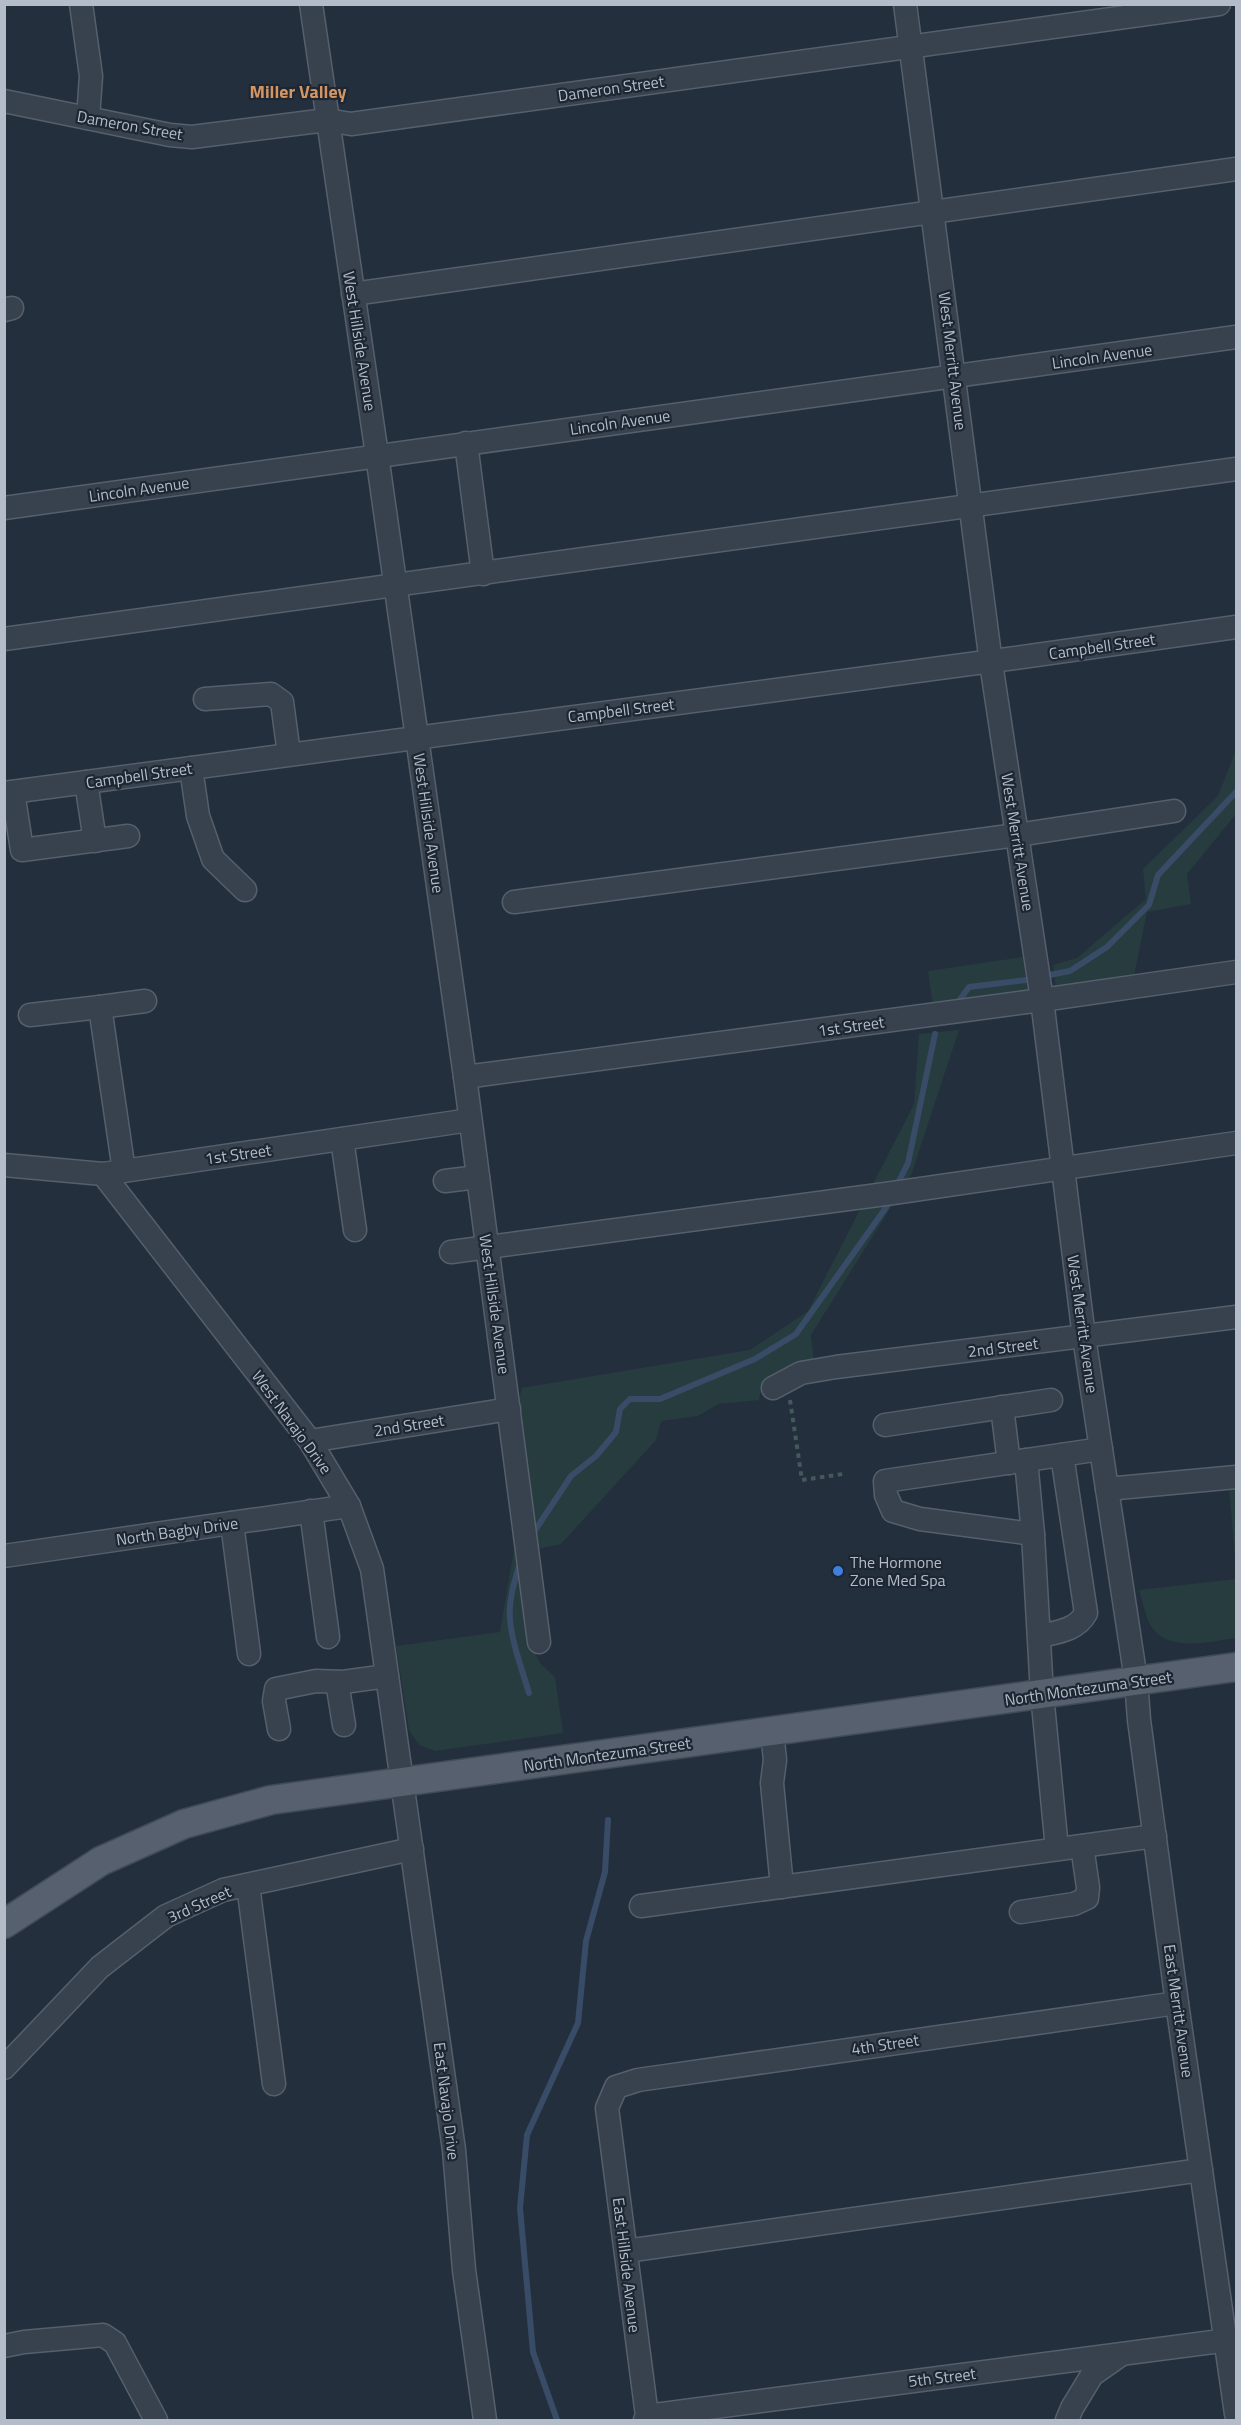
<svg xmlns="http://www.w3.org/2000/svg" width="1241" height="2425" font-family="'Titillium Web',sans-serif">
<rect width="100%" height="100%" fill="#242f3e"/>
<!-- green -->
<g fill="#263c3f">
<path d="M1236 750V814L1187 874 1191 904 1147 912 1134 976 1056 991 1053 965 1077 958 1146 899 1143 869 1218 796Z"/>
<path d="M1023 957 1028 995 933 1007 928 971Z"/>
<path d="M959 1030 911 1175 811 1335 814 1362C793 1370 762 1374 759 1400L718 1404 698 1416 661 1421 656 1440 561 1544 536 1549 515 1411 522 1388 750 1350 808 1311 914 1104 919 1034Z"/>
<path d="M1236 1487V1567L1229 1488Z"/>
<path d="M516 1538 530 1641 540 1663 555 1677 563 1733 435 1751 419 1745 409 1730 396 1646 500 1632Z"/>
<path d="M1236 1579V1638C1207 1642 1161 1655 1147 1618 1144 1609 1142 1599 1139 1590Z"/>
</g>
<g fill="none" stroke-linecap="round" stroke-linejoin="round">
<!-- stream -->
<g stroke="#394c67" stroke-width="6">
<path d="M1044 976 1070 971 1107 947 1149 905 1158 875 1236 792"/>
<path d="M959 1001 969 987 1034 979"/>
<path d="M896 1187 908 1163 935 1034"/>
<path d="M532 1535 571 1476 596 1456 616 1432 620 1409 630 1399H660L755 1359 796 1334 885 1209 891 1199"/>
<path d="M520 1563C515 1580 508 1601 510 1619 512 1644 522 1669 529 1693"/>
<path d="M557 2420 533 2352 520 2208 527 2135 578 2023 586 1941 605 1872 608 1820"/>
</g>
<!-- minor casing -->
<g stroke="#565f6c" stroke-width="25">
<g id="minor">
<path d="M81 4 91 76 88 118"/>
<path d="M311 4 377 455 465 1077 539 1642"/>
<path d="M905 4 991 663 1042 1000 1084 1337 1136 1680 1139 1720 1177 2003 1236 2414"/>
<path d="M4 101 170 135 192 137 327 120 351 124 1219 4"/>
<path d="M353 294 1236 169"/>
<path d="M4 310 12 308"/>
<path d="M466 443 483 574"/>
<path d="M4 508C415 449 826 396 1236 337"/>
<path d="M4 639 1236 469"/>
<path d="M205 699 271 694 282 702 289 754"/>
<path d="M191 768 198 816 213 859 245 890"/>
<path d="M86 782 95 841"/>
<path d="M13 792 22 850 128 836"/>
<path d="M4 793C415 736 826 686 1236 627"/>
<path d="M514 902 1017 835 1174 811"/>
<path d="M100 1007 145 1001"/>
<path d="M30 1015 100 1007 124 1171"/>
<path d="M465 1077 1042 1000 1236 972"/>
<path d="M342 1139 355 1230"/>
<path d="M4 1165 103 1174 470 1120"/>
<path d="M103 1174 310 1441 349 1506 372 1569 454 2150 464 2270 485 2420"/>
<path d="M445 1181 478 1177"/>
<path d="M451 1252 893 1193 1236 1143"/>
<path d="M773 1388 801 1373 836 1367 1236 1317"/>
<path d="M1002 1407 1009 1463"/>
<path d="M885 1425 1051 1400"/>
<path d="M310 1441 509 1409"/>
<path d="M1026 1460 1033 1534 1042 1694 1057 1849"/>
<path d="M1107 1489 1236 1477"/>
<path d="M311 1511 328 1637"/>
<path d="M232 1523 249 1654"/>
<path d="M1033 1534 920 1519 893 1511 886 1495 885 1481 1101 1449"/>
<path d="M4 1556 349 1506"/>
<path d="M1040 1636C1058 1632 1077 1630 1086 1613L1062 1455"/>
<path d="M337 1682 344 1725"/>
<path d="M279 1729 274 1701 276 1689 316 1681 343 1682 387 1676"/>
<path d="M772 1732 775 1760 772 1783 782 1887"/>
<path d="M248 1885 274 2084"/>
<path d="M641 1906 1155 1836"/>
<path d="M1021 1912 1074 1904 1087 1898 1088 1887 1082 1846"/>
<path d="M4 2068 100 1967 166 1916 223 1890 412 1849"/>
<path d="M626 2251 1201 2170"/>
<path d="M4 2346 24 2342 103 2335 115 2343 156 2420"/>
<path d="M647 2416 1236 2339"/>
<path d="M645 2420 647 2416 607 2108 616 2087 638 2080 1177 2003"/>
<path d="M1067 2420 1072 2408 1092 2375 1119 2356"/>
</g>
</g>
<!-- major casing -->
<g stroke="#414a57" stroke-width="31">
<path id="major" d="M4 1924 101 1861 184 1824 271 1800 1236 1667"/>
</g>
<!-- path -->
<path stroke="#44595c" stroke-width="4" stroke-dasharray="4.5 4.5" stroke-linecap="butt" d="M790 1400 802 1480 843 1474"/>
<!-- minor -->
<use href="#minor" stroke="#38414e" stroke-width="22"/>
<!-- major -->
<use href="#major" stroke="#56606e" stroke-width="28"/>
</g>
<!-- markers -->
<circle fill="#3f7fe0" stroke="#1d2633" stroke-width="2" cx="838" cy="1571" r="6"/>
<g text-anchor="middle" stroke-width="4.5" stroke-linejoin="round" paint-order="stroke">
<!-- street labels -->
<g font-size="16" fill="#b4bcc9" stroke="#1d2633">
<text transform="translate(611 88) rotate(-8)" y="6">Dameron Street</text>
<text transform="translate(130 125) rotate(10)" y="6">Dameron Street</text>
<text transform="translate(360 341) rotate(81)" y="6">West Hillside Avenue</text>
<text transform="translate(1102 356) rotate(-8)" y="6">Lincoln Avenue</text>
<text transform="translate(953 361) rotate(83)" y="6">West Merritt Avenue</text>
<text transform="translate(620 422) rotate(-8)" y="6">Lincoln Avenue</text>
<text transform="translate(139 489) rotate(-8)" y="6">Lincoln Avenue</text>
<text transform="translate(1102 646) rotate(-8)" y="6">Campbell Street</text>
<text transform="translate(621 710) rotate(-7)" y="6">Campbell Street</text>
<text transform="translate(139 775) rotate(-8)" y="6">Campbell Street</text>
<text transform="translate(429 823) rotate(82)" y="6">West Hillside Avenue</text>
<text transform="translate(1018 842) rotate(81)" y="6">West Merritt Avenue</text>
<text transform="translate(851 1026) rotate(-8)" y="6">1st Street</text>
<text transform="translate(238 1154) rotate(-8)" y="6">1st Street</text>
<text transform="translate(495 1304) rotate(82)" y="6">West Hillside Avenue</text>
<text transform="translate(1083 1324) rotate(82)" y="6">West Merritt Avenue</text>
<text transform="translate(1003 1347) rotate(-7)" y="6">2nd Street</text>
<text transform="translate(292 1422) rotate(54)" y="6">West Navajo Drive</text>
<text transform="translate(409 1425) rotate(-9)" y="6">2nd Street</text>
<text transform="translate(177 1531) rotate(-8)" y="6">North Bagby Drive</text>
<text transform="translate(1088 1688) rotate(-8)" y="6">North Montezuma Street</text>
<text transform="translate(607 1754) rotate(-8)" y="6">North Montezuma Street</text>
<text transform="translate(199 1904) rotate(-24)" y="6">3rd Street</text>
<text transform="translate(1179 2011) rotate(82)" y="6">East Merritt Avenue</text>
<text transform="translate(885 2044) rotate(-8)" y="6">4th Street</text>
<text transform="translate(447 2101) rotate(83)" y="6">East Navajo Drive</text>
<text transform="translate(627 2265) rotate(83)" y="6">East Hillside Avenue</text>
<text transform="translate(942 2377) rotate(-7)" y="6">5th Street</text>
</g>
<!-- poi labels -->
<g font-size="16" fill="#b4bcc9" stroke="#1d2633" text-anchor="start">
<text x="850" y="1568">The Hormone<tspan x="850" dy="18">Zone Med Spa</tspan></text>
</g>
<!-- neighbourhood labels -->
<g font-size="18" font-weight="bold" fill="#d59563" stroke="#1d2633">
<text x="298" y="98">Miller Valley</text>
</g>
</g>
<!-- border -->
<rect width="1241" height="2425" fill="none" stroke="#b4bcc9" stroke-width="12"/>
</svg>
